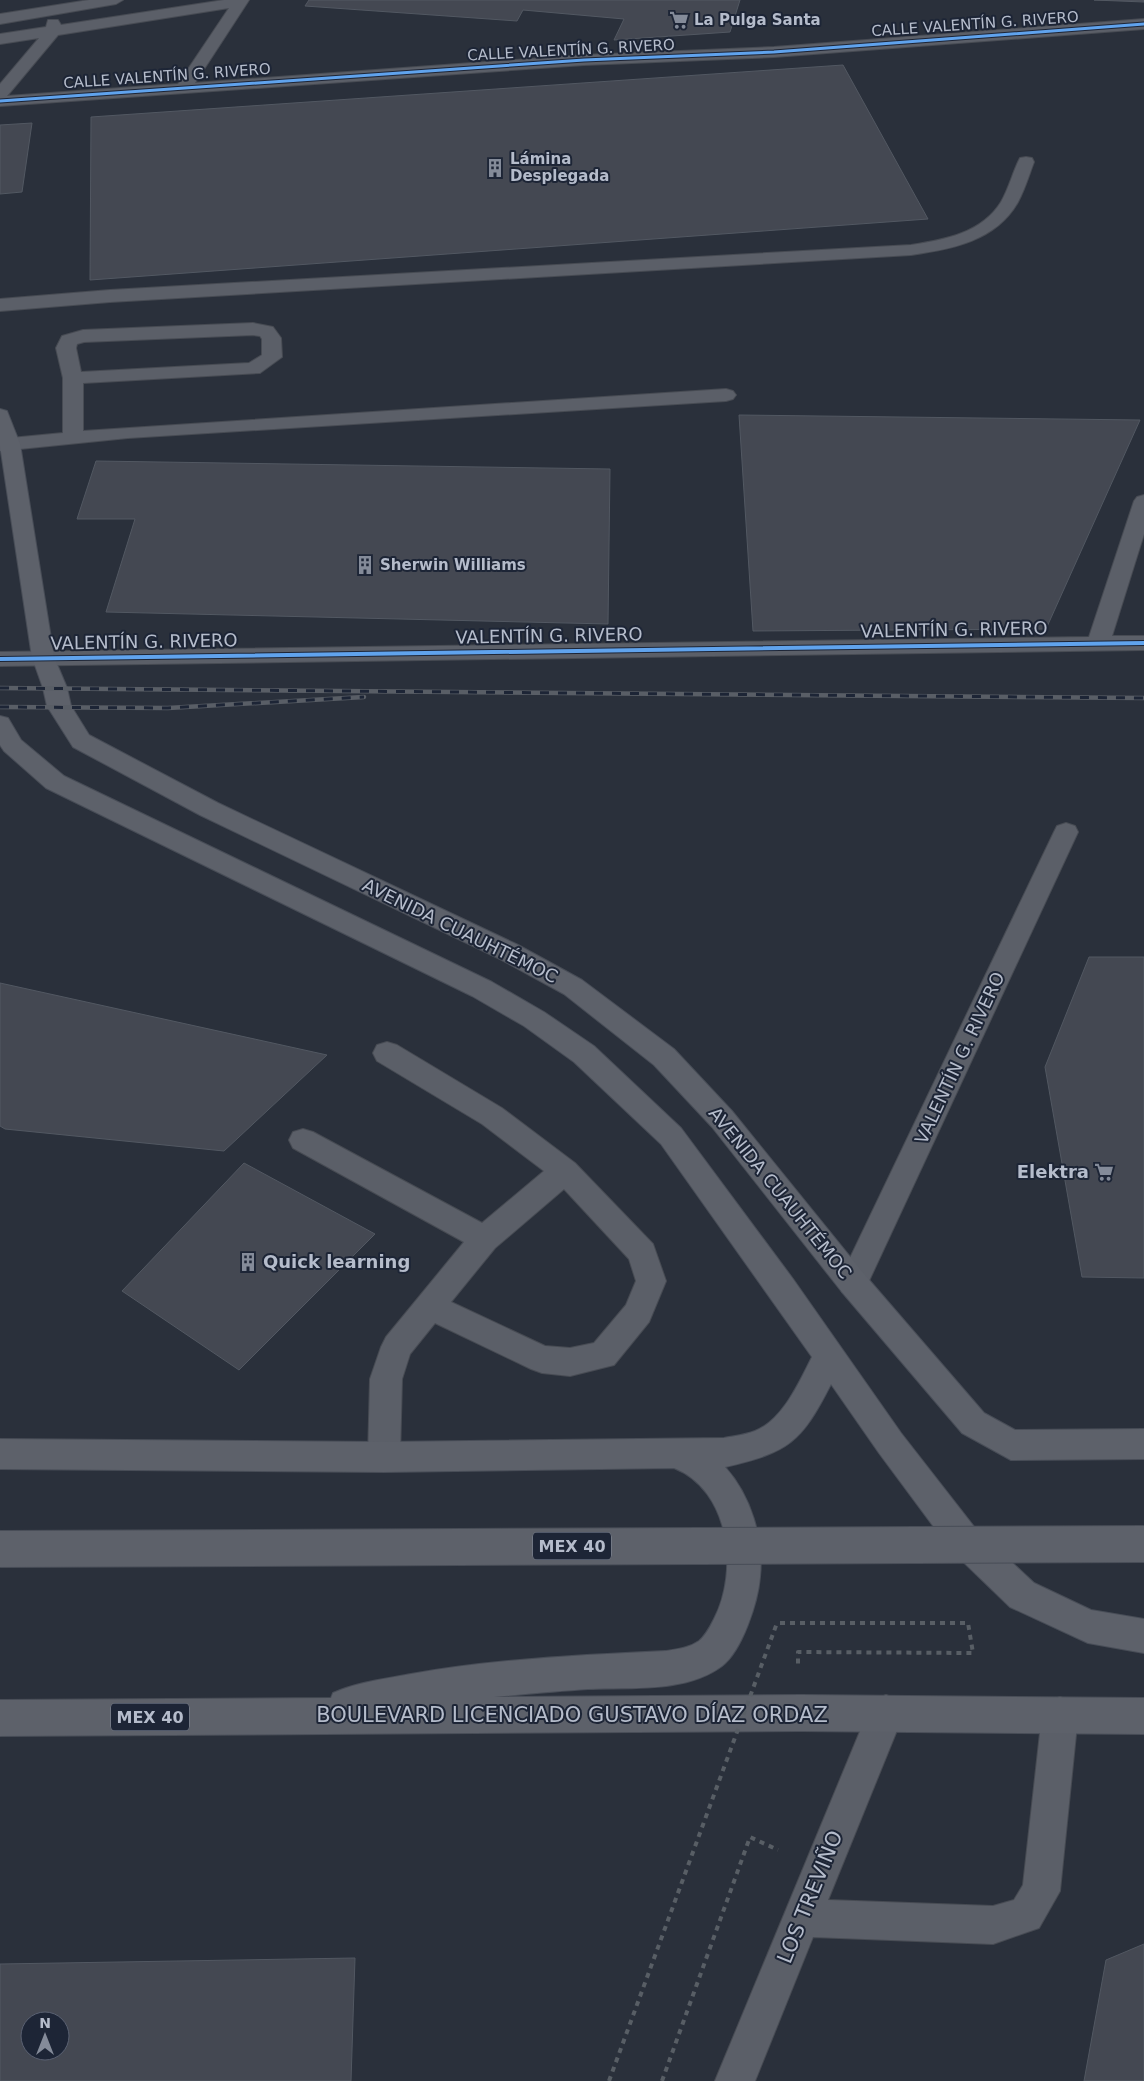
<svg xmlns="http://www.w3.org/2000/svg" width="1144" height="2081" font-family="'DejaVu Sans',sans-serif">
<rect width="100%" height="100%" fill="#2a303b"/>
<!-- building -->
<g fill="#444852" stroke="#525862" fill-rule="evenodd">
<path d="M309 0H740L730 32 614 40 624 19 523 10 517 21 305 6Z"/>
<path d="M1094 0H1144V2Z"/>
<path d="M843 65 928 219 90 280 91 117Z"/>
<path d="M32 123 22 192 0 194V125Z"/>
<path d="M739 415 1140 420 1046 629 753 631Z"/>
<path d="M96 461 610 469 608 624 106 612 135 519H77Z"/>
<path d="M1089 957H1144V1278L1082 1277 1045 1067Z"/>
<path d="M0 983 327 1055 224 1151 5 1129 0 1126Z"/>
<path d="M244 1163 375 1234 239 1370 122 1291Z"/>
<path d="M1144 1944V2081H1084L1106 1960Z"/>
<path d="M355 1958 351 2081H0V1964ZM30 2021H60V2051H30Z"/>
</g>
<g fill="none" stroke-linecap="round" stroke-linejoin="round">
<!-- minor casing -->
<g stroke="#474b53" stroke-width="2">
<g id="minor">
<path d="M89 0H123L116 4 0 24V14Z"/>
<path d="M224 0H249L195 83 584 55 774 47 1144 19V29L774 57 584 65 0 106V84L39 38 0 44V34L46 27 48 20H58L61 25ZM229 8 178 84 7 96 58 35Z"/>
<path d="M1026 157 1032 158 1034 162C1029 175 1025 189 1018 202 996 241 952 249 911 255L110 302 0 311V299L110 290 911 245C944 240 982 233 1001 202 1008 190 1012 175 1018 162L1020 158Z"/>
<path d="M253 323 273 327 281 338 282 357 260 373 83 383V431L726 389 733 391 736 395 733 399 726 401 128 438 0 451V439L63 433V378L56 348 62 336 83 330ZM253 335 260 336 262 339V355L249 363 81 372 76 348 77 344 84 342Z"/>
<path d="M1144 495V534L1112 636H1144V650L0 666V652L1089 637 1134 501 1137 497Z"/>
<path d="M1066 823 1075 826 1078 832 868 1283 864 1292 853 1296 842 1292 838 1283 1054 832 1057 826Z"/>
<path d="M387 1042 397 1045 502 1108 575 1163 653 1244 666 1281 649 1322 614 1365 570 1376 542 1373 531 1369 435 1323 410 1354 402 1379 400 1457 396 1467 384 1472 372 1467 368 1457 370 1379 381 1347 386 1337 464 1242 293 1148 289 1140 293 1132 303 1129 313 1132 482 1223 544 1171 482 1124 377 1061 373 1053 377 1045ZM564 1189 629 1259 636 1281 626 1305 594 1343 570 1348 545 1346 451 1302 495 1248Z"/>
<path d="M886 1695 899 1700 904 1713 828 1900 993 1906 1014 1900 1023 1885 1042 1715 1047 1702 1060 1697 1073 1702 1078 1715 1060 1891 1039 1928 993 1944 813 1937 755 2081H715L873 1700Z"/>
</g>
</g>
<!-- major casing -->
<g stroke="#484d57" stroke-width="2">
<g id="major">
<path d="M0 409 7 411 20 444 54 657 67 688 71 706 89 735 218 803 518 945 582 980 674 1049 732 1111 864 1274 984 1413 1015 1430 1144 1429V1459L1011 1460 962 1433 842 1292 712 1127 654 1065 564 994 500 959 200 815 73 747 47 706 43 688 32 657 0 445Z"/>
<path d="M0 716 8 718 21 740 64 776 492 982 544 1012 594 1046 681 1128 793 1279 901 1433 975 1528 1034 1583 1091 1610 1144 1619V1653L1088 1643 1010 1607 951 1550 879 1453 831 1384C801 1443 789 1452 725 1467 751 1496 764 1539 760 1577 758 1602 742 1651 722 1666 686 1693 631 1687 588 1689 557 1691 525 1694 494 1697L801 1695 1144 1698V1734L801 1731 0 1736V1700L331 1698 333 1693C358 1682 385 1679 411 1674 495 1659 581 1655 666 1651 677 1649 689 1648 699 1641 706 1635 710 1627 714 1619 739 1571 730 1490 674 1468L384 1472 0 1469V1439L384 1442 724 1438C734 1436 745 1435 755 1431 783 1420 799 1382 812 1357L661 1144 574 1062 524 1026 472 996 46 788 4 751 0 745Z"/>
</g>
</g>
<!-- path -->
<g stroke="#585e65" stroke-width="4" stroke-dasharray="5 5" stroke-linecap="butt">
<path d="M780 1623H968L973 1653 798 1652V1664"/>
<path d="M662 2081 750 1837 778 1850"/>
</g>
<!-- minor -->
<use href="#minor" fill="#5b5f68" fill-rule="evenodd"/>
<!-- major -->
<use href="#major" fill="#5d616a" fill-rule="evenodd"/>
<!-- rail casing -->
<g stroke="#595e66" stroke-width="4.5">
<g id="rail">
<path d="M0 688 1144 698"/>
<path d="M0 707 168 708 364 697"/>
</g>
</g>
<!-- rail -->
<use href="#rail" stroke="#1d2536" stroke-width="3" stroke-dasharray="9" stroke-linecap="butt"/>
<!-- major-bridge casing -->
<g stroke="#484d57" stroke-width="38" stroke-linecap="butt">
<path id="major-bridge" d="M0 1549 1144 1544"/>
</g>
<!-- path-bridge -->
<path stroke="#585e65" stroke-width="4" stroke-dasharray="5 5" stroke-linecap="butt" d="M609 2081 777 1623"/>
<!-- major-bridge -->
<use href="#major-bridge" stroke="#5d616a" stroke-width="36"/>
<!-- cycleway-far1 casing -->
<g stroke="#1d2536" stroke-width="5">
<path id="cycleway-far1" d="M0 101 584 60 774 52 1144 24"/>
</g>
<!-- cycleway casing -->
<g stroke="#1d2536" stroke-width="6">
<path id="cycleway" d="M0 659 1144 643"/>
</g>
<!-- cycleway-far1 -->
<use href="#cycleway-far1" stroke="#60a3ed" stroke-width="3"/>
<!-- cycleway -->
<use href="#cycleway" stroke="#60a3ed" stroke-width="4"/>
</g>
<!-- icons -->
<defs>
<g id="supermarket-bare" transform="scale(1.5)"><path d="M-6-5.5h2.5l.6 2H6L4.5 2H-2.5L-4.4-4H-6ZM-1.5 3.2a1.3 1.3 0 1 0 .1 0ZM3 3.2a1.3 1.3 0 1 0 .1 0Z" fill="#848b99" stroke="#1d2536" stroke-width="2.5" paint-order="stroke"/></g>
<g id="building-bare" transform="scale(1.5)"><path d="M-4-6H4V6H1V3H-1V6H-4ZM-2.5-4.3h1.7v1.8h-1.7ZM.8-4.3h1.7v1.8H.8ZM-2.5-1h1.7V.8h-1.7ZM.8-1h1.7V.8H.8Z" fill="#848b99" stroke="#1d2536" stroke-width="2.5" paint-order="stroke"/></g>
</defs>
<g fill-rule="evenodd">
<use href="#supermarket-bare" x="679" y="20"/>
<use href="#building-bare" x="495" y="168"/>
<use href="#building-bare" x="365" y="565"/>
<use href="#supermarket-bare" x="1104" y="1172"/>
<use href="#building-bare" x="248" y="1262"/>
</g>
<g text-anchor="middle" stroke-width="4" stroke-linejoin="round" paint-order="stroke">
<!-- far-poi labels -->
<g font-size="15" font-weight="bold" fill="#b5bccb" stroke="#1d2536" text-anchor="start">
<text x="694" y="25">La Pulga Santa</text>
<text x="510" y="164">Lámina<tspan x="510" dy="17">Desplegada</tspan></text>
<text x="380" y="570">Sherwin Williams</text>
</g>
<!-- far-street labels -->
<g font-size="15" fill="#b5bccb" stroke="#1d2536">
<text transform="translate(975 24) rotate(-4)" y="5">CALLE VALENTÍN G. RIVERO</text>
<text transform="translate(571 50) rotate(-3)" y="5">CALLE VALENTÍN G. RIVERO</text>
<text transform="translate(167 76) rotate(-4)" y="5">CALLE VALENTÍN G. RIVERO</text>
</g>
<!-- shield labels -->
<g fill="#1d2536" stroke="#878f9e" stroke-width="1">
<rect x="533" y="1532.5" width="78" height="27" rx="4"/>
<rect x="111" y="1703.5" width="78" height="27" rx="4"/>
</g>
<g font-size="16" font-weight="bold" fill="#b5bccb">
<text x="572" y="1552">MEX 40</text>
<text x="150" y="1723">MEX 40</text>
</g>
<!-- street labels -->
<g font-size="18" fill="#b5bccb" stroke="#1d2536">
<text transform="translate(954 630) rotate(-1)" y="6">VALENTÍN G. RIVERO</text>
<text transform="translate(549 636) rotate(-1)" y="6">VALENTÍN G. RIVERO</text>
<text transform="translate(144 642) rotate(-1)" y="6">VALENTÍN G. RIVERO</text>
<text transform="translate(460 931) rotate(26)" y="6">AVENIDA CUAUHTÉMOC</text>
<text transform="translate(960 1058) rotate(-65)" y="6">VALENTÍN G. RIVERO</text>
<text transform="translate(780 1193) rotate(51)" y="6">AVENIDA CUAUHTÉMOC</text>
</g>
<!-- poi labels -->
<g font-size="18" font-weight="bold" fill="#b5bccb" stroke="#1d2536" text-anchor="end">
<text x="1089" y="1178">Elektra</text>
<text x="263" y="1268" text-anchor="start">Quick learning</text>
</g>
<!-- near-street labels -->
<g font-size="21" fill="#b5bccb" stroke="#1d2536">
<text x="572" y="1722">BOULEVARD LICENCIADO GUSTAVO DÍAZ ORDAZ</text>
<text transform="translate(810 1897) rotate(-68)" y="7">LOS TREVIÑO</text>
</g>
</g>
<!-- north arrow -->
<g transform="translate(45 2036)"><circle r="24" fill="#1d2536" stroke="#5a6172"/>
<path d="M0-4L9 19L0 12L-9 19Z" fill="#848b99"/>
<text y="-8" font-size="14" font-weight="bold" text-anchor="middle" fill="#b5bccb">N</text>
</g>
</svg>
